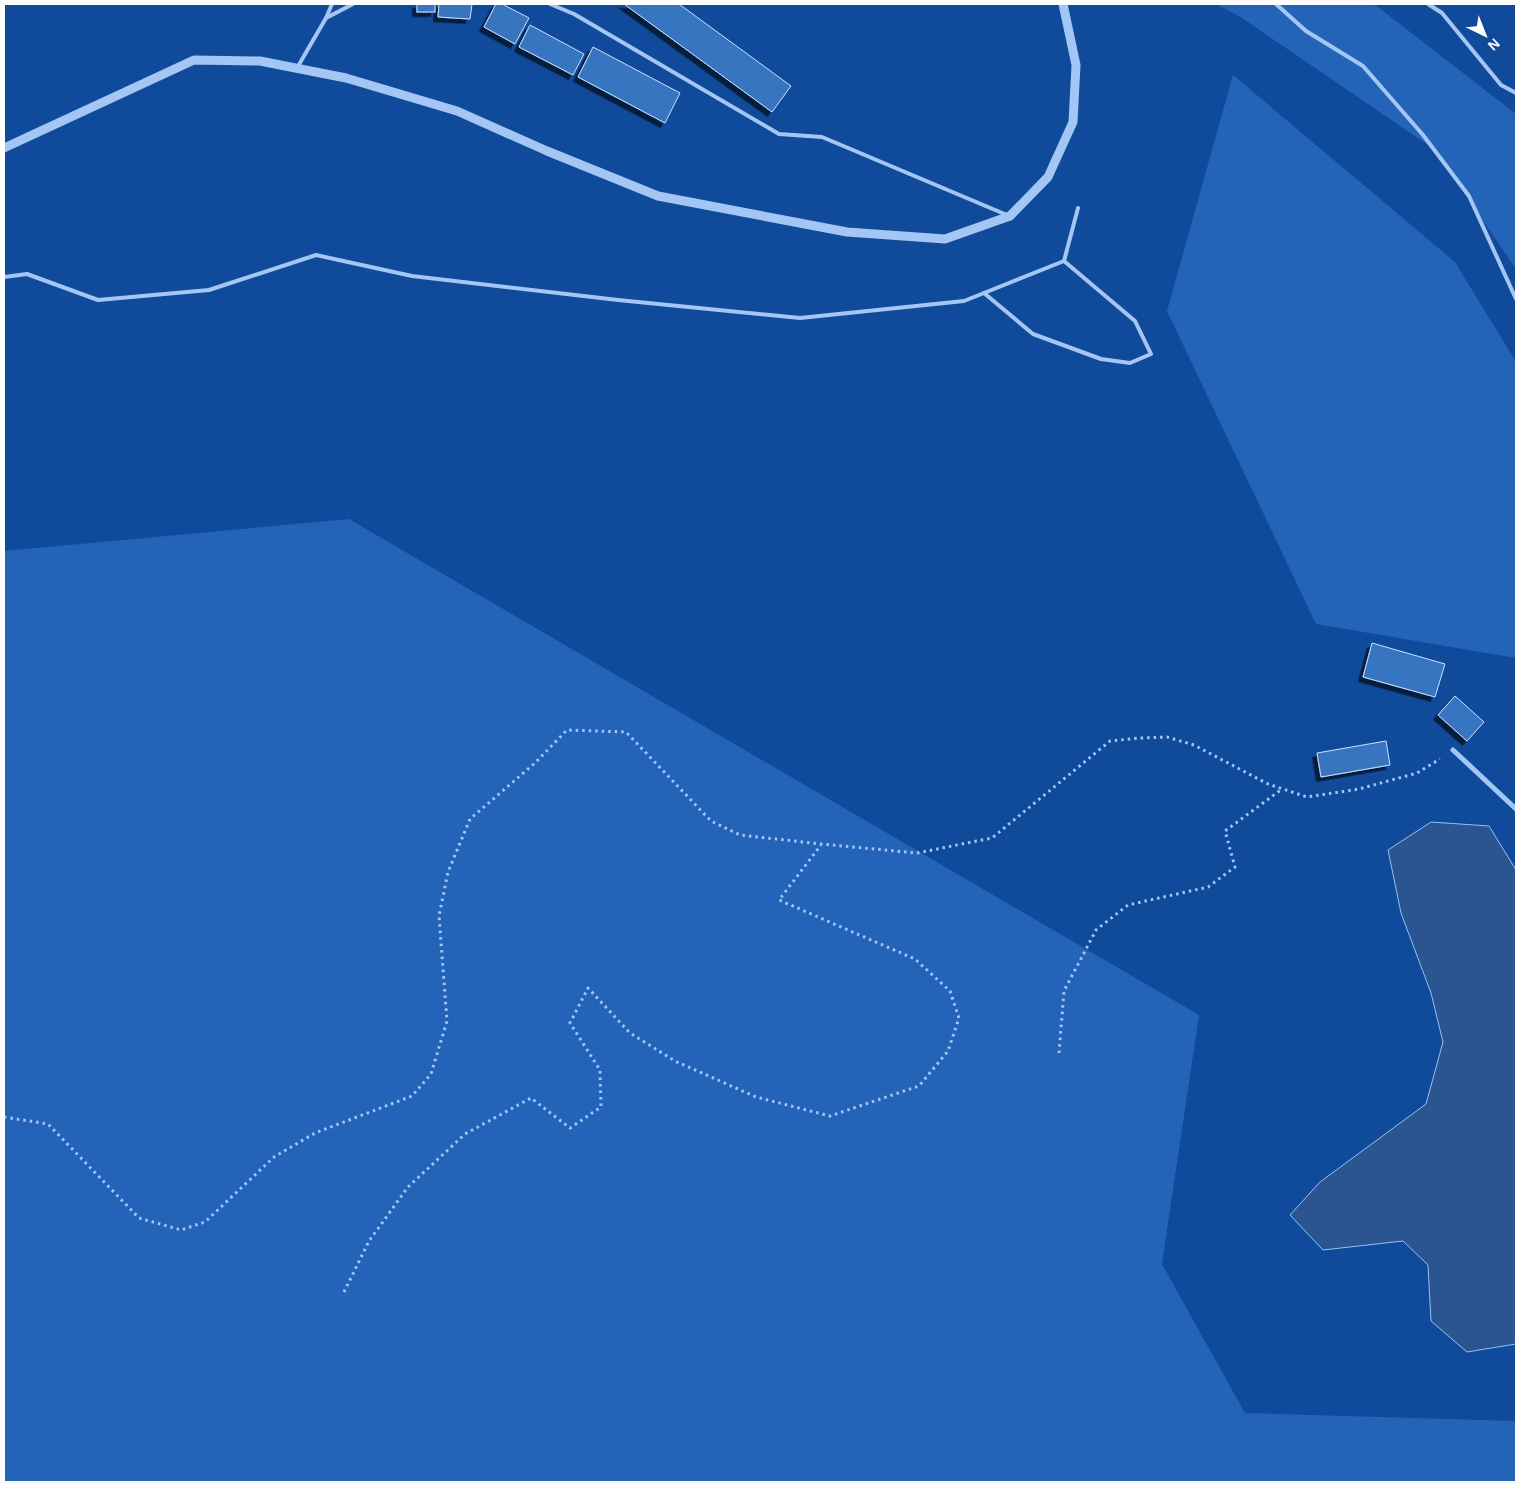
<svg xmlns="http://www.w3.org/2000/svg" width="1520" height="1486" font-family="Arial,sans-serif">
<defs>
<filter id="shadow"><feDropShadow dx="-4.5" dy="4.5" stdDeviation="0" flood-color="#0009"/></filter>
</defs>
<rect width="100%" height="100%" fill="#104a9a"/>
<!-- green -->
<g fill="#2364b8">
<path d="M1216 4H1374L1516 114V269L1434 149 1239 16Z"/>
<path d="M1233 75 1455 262 1516 362V658L1316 624 1167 311Z"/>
<path d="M349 519 1199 1015 1162 1264 1245 1413 1516 1421V1482H4V551Z"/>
</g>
<!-- water -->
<path fill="#2b5591" stroke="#94c1f8" d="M1431 822 1489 826 1516 870V1344L1467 1352 1431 1321 1428 1265 1403 1241 1323 1250 1290 1215 1320 1182 1426 1104 1443 1042 1431 993 1401 913 1388 850Z"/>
<!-- building -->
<g fill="#3974c1" stroke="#cbe1fe" filter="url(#shadow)">
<rect x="417" y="4" width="18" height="8"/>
<path d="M439 4H472L470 19 438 17Z"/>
<path d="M496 4H502L529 18 515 44 484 27Z"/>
<path d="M624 4H679L791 86 772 112Z"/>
<path d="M530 25 584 54 573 75 519 47Z"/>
<path d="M593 47 680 93 665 123 578 77Z"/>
<path d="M1372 643 1445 664 1435 697 1363 677Z"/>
<path d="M1455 696 1484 722 1467 741 1438 715Z"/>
<path d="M1386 741 1390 765 1321 777 1317 753Z"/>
</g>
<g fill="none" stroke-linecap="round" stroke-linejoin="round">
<!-- path -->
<g stroke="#a3c6f4" stroke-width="3" stroke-dasharray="2.5 4" stroke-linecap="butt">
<path d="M1059 1053 1064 991 1096 930 1128 905 1208 887 1235 867 1225 831 1282 789"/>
<path d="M4 1117 48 1124 139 1218 181 1230 205 1222 274 1157 315 1133 412 1096 431 1074 447 1021 439 916 448 872 470 819 535 763 567 730 626 732 711 821 740 835 821 844 917 853 992 838 1110 741 1140 738 1167 737 1194 745 1268 784 1307 797 1359 789 1417 773 1440 759"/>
<path d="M344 1292 369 1241 408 1187 465 1134 531 1098 570 1128 601 1107 600 1070 570 1023 588 988 630 1033 675 1061 756 1097 830 1116 919 1086 948 1051 959 1018 950 991 915 959 779 900 821 845"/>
</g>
<!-- service -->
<g stroke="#a3c6f4" stroke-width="4">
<path d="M550 4 574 14 779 134 822 137 1007 215"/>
<path d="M1276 4 1306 31 1363 66 1423 135 1469 196 1516 299"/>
<path d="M1428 4 1442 13 1501 85 1516 93"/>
<path d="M326 18 332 4"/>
<path d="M297 68 326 18 353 4"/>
<path d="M4 277 27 274 98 300 209 290 316 255 412 276 618 300 800 318 964 301 1064 261 1078 208"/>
<path d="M984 293 1033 334 1101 359 1130 363 1151 354 1135 321 1064 261"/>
</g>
<!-- minor -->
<path stroke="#a3c6f4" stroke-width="5" d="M1453 750 1516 809"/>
<!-- tertiary -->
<path stroke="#a3c6f4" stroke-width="9" d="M4 148 194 60 260 61 346 78 457 111 547 151 658 196 847 232 945 239 1010 216 1048 177 1073 122 1076 65 1063 4"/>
</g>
<!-- border -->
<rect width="1520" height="1486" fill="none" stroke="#ffffff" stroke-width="10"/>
<!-- north arrow -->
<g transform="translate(1485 35) rotate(137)" stroke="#104a9a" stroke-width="4" paint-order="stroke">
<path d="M0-4L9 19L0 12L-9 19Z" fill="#ffffff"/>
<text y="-8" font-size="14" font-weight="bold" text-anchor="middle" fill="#ffffff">N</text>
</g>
</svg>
